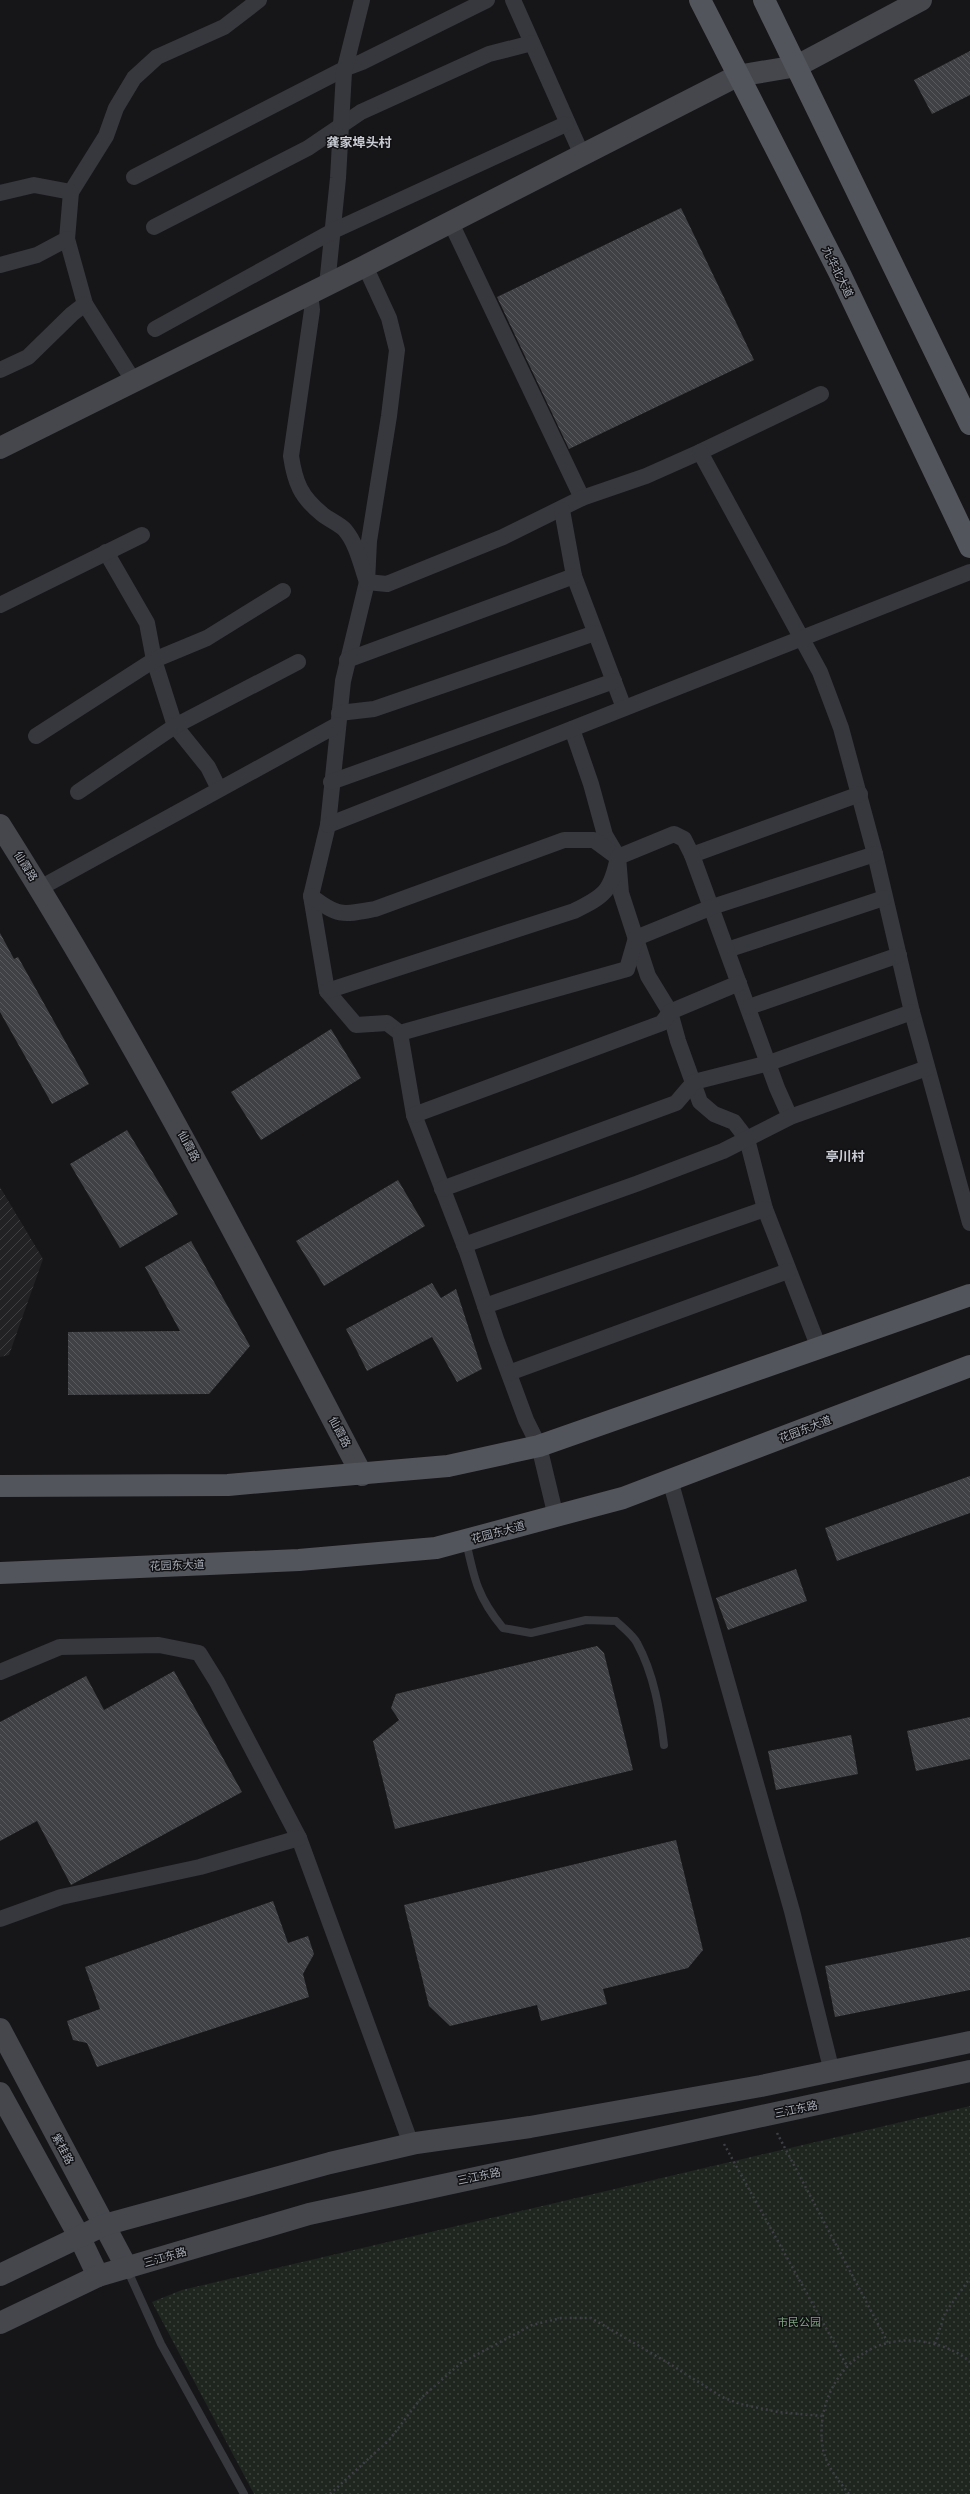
<svg xmlns="http://www.w3.org/2000/svg" width="970" height="2494" font-family="'Nunito Sans','Noto Sans SC',sans-serif">
<defs>
<pattern id="industrial-furrows" width="10" height="10" patternUnits="userSpaceOnUse"><rect width="10" height="10" fill="#222225"/><path d="M-1 1l2-2M0 10L10 0M9 11l2-2" fill="none" stroke="#3f3f43"/></pattern>
<pattern id="park-dots" width="8" height="8" patternUnits="userSpaceOnUse"><rect width="8" height="8" fill="#1e261f"/><path d="M2 2h.1M6 6h.1" fill="none" stroke="#3c433d" stroke-width="1.8" stroke-linecap="round"/></pattern>
<pattern id="building-back-hatch" width="6" height="6" patternUnits="userSpaceOnUse"><rect width="6" height="6" fill="#404145"/><path d="M-1 5l2 2M0 0l6 6M5-1l2 2" fill="none" stroke="#595a5e"/></pattern>
</defs>
<rect width="100%" height="100%" fill="#161618"/>
<!-- industrial -->
<path fill="url(#industrial-furrows)" d="M0 1187 43 1259 9 1355 0 1357Z"/>
<!-- park -->
<path fill="url(#park-dots)" d="M970 2106V2494H254L152 2302 182 2290Z"/>
<!-- building -->
<g fill="url(#building-back-hatch)">
<path d="M970 51V95L932 114 914 80Z"/>
<path d="M681 208 754 360 569 449 497 297Z"/>
<path d="M0 933 14 959 18 957 89 1084 52 1104 0 1012Z"/>
<path d="M331 1029 361 1078 261 1140 231 1092Z"/>
<path d="M127 1130 178 1214 120 1248 70 1164Z"/>
<path d="M398 1180 425 1226 324 1286 296 1241Z"/>
<path d="M191 1241 250 1346 209 1394 68 1395V1332L180 1331 145 1267Z"/>
<path d="M432 1283 441 1298 456 1289 482 1369 457 1382 432 1337 367 1371 346 1329Z"/>
<path d="M970 1476V1513L837 1561 825 1528Z"/>
<path d="M796 1569 807 1601 728 1630 716 1598Z"/>
<path d="M597 1646 604 1653 633 1770 395 1829 373 1741 399 1720 391 1708 396 1694Z"/>
<path d="M174 1671 242 1792 71 1885 37 1821 0 1841V1722L86 1676 104 1710Z"/>
<path d="M970 1717V1759L916 1771 907 1731Z"/>
<path d="M851 1735 858 1774 776 1790 768 1751Z"/>
<path d="M676 1840 703 1950 688 1968 603 1989 607 2004 541 2021 537 2005 450 2026 429 2006 404 1905Z"/>
<path d="M273 1901 288 1943 308 1936 314 1954 303 1974 309 1997 97 2067 87 2043 73 2040 67 2021 100 2009 85 1967Z"/>
<path d="M970 1937V1990L835 2017 825 1966Z"/>
</g>
<g fill="none" stroke-linecap="round" stroke-linejoin="round">
<!-- path -->
<g stroke="#3d3f44" stroke-width="2.5" stroke-dasharray="2 3" stroke-linecap="butt">
<path d="M777 2133 888 2343"/>
<path d="M724 2144 847 2366"/>
<path d="M935 2344 945 2313 970 2278"/>
<path d="M330 2494 390 2439 421 2398 461 2363 532 2325 561 2318H591L670 2364 722 2397 740 2404 778 2412 822 2416"/>
<path d="M849 2494C837 2479 824 2463 822 2443 816 2381 866 2328 930 2343 944 2346 959 2352 970 2362"/>
</g>
<!-- lane -->
<g stroke="#37383d" stroke-width="8">
<path d="M466 1541C474 1579 478 1598 503 1628L531 1633 586 1620 616 1621C622 1627 633 1635 637 1643 654 1674 660 1711 664 1745"/>
<path d="M127 2269 161 2344 244 2494"/>
</g>
<!-- street -->
<g stroke="#37383d" stroke-width="16">
<path d="M513 0 582 155"/>
<path d="M134 177 346 68 362 62 487 0"/>
<path d="M71 192 106 136 116 108 134 78 157 57 224 27 259 0"/>
<path d="M0 193 34 185 71 192 67 239 85 304 133 380"/>
<path d="M451 223 582 498"/>
<path d="M154 227 308 148 361 112 489 54 532 43"/>
<path d="M0 265 37 255 67 239"/>
<path d="M365 266 389 318 397 350 389 416 369 541 367 582 343 681 328 825 311 896 327 991 356 1025 387 1023 400 1033 414 1115 467 1252 496 1339 526 1420 539 1446 556 1517"/>
<path d="M327 285 338 178 344 72 362 0"/>
<path d="M310 294 312 310 291 456C295 483 301 497 322 514 329 520 340 524 345 530 357 544 361 565 367 582L387 584 503 537 582 498 646 476 700 452 821 394"/>
<path d="M155 329 333 231 566 124"/>
<path d="M0 370 28 357 72 314 85 304"/>
<path d="M700 452 820 672 841 728 875 854 912 1012 970 1223"/>
<path d="M562 510 574 576 624 708"/>
<path d="M106 552 147 623 154 660 175 726 208 767 219 789"/>
<path d="M0 605 142 535"/>
<path d="M347 660 574 576"/>
<path d="M339 713 374 709 595 633"/>
<path d="M572 729 591 784 605 835 618 857 621 893 648 976 670 1012 678 1041 700 1102 714 1114 734 1122 747 1139 765 1209 819 1348"/>
<path d="M36 736 154 660 207 638 283 591"/>
<path d="M331 782 614 681"/>
<path d="M78 792 175 726 298 662"/>
<path d="M328 825 970 572"/>
<path d="M692 855 860 794"/>
<path d="M40 888 337 725"/>
<path d="M311 896C338 917 343 915 375 909L564 840H594L613 854"/>
<path d="M727 950 884 898"/>
<path d="M327 991 574 911C605 896 611 891 618 857L674 834 684 839 692 855 777 1088 790 1117"/>
<path d="M749 1007 899 955"/>
<path d="M400 1033 627 969 636 938 712 907 875 854"/>
<path d="M414 1115 662 1023 670 1012 739 983"/>
<path d="M442 1189 676 1103 694 1082 769 1063 912 1012"/>
<path d="M464 1245 636 1184 723 1151 790 1117 927 1068"/>
<path d="M485 1306 765 1209"/>
<path d="M509 1373 788 1271"/>
<path d="M670 1480 792 1911 832 2072"/>
<path d="M0 1672 60 1647 159 1645 199 1653 217 1682 299 1838 411 2144"/>
<path d="M0 1919 61 1897 200 1867 299 1838"/>
</g>
<!-- secondary -->
<g stroke="#45474d" stroke-width="22">
<path d="M0 448 365 266 737 76 797 66 921 0"/>
<path d="M0 825C133 1035 247 1256 362 1475"/>
<path d="M0 2029 127 2268"/>
<path d="M0 2093 79 2236 98 2276"/>
<path d="M0 2275 104 2225 330 2163 416 2143 530 2127 761 2086 970 2042"/>
<path d="M0 2323 98 2276 309 2214 970 2071"/>
</g>
<!-- primary -->
<g stroke="#53555c" stroke-width="22">
<path d="M700 0 839 272 970 547"/>
<path d="M764 0 970 424"/>
<path d="M0 1486 228 1485 448 1466 539 1446 970 1295"/>
<path d="M0 1573 299 1560 436 1548 623 1498 970 1366"/>
</g>
</g>
<g text-anchor="middle" stroke-width="3" stroke-linejoin="round" paint-order="stroke">
<!-- street labels -->
<g font-size="11" fill="#a8adb8" stroke="#111113">
<text transform="translate(838 272) rotate(64)" y="4">九华北大道</text>
<text transform="translate(26 866) rotate(58)" y="4">仙霞路</text>
<text transform="translate(189 1146) rotate(62)" y="4">仙霞路</text>
<text transform="translate(805 1429) rotate(-21)" y="4">花园东大道</text>
<text transform="translate(340 1432) rotate(62)" y="4">仙霞路</text>
<text transform="translate(498 1532) rotate(-15)" y="4">花园东大道</text>
<text transform="translate(177 1565) rotate(-2)" y="4">花园东大道</text>
<text transform="translate(796 2109) rotate(-12)" y="4">三江东路</text>
<text transform="translate(63 2149) rotate(62)" y="4">紫桂路</text>
<text transform="translate(479 2176) rotate(-12)" y="4">三江东路</text>
<text transform="translate(165 2257) rotate(-16)" y="4">三江东路</text>
</g>
<!-- park labels -->
<g font-size="11" fill="#7fa381" stroke="#111113">
<text x="799" y="2326">市民公园</text>
</g>
<!-- quarter labels -->
<g font-size="13" font-weight="bold" fill="#c9ccd4" stroke="#111113">
<text x="359" y="147">龚家埠头村</text>
<text x="845" y="1161">亭川村</text>
</g>
</g>
</svg>
